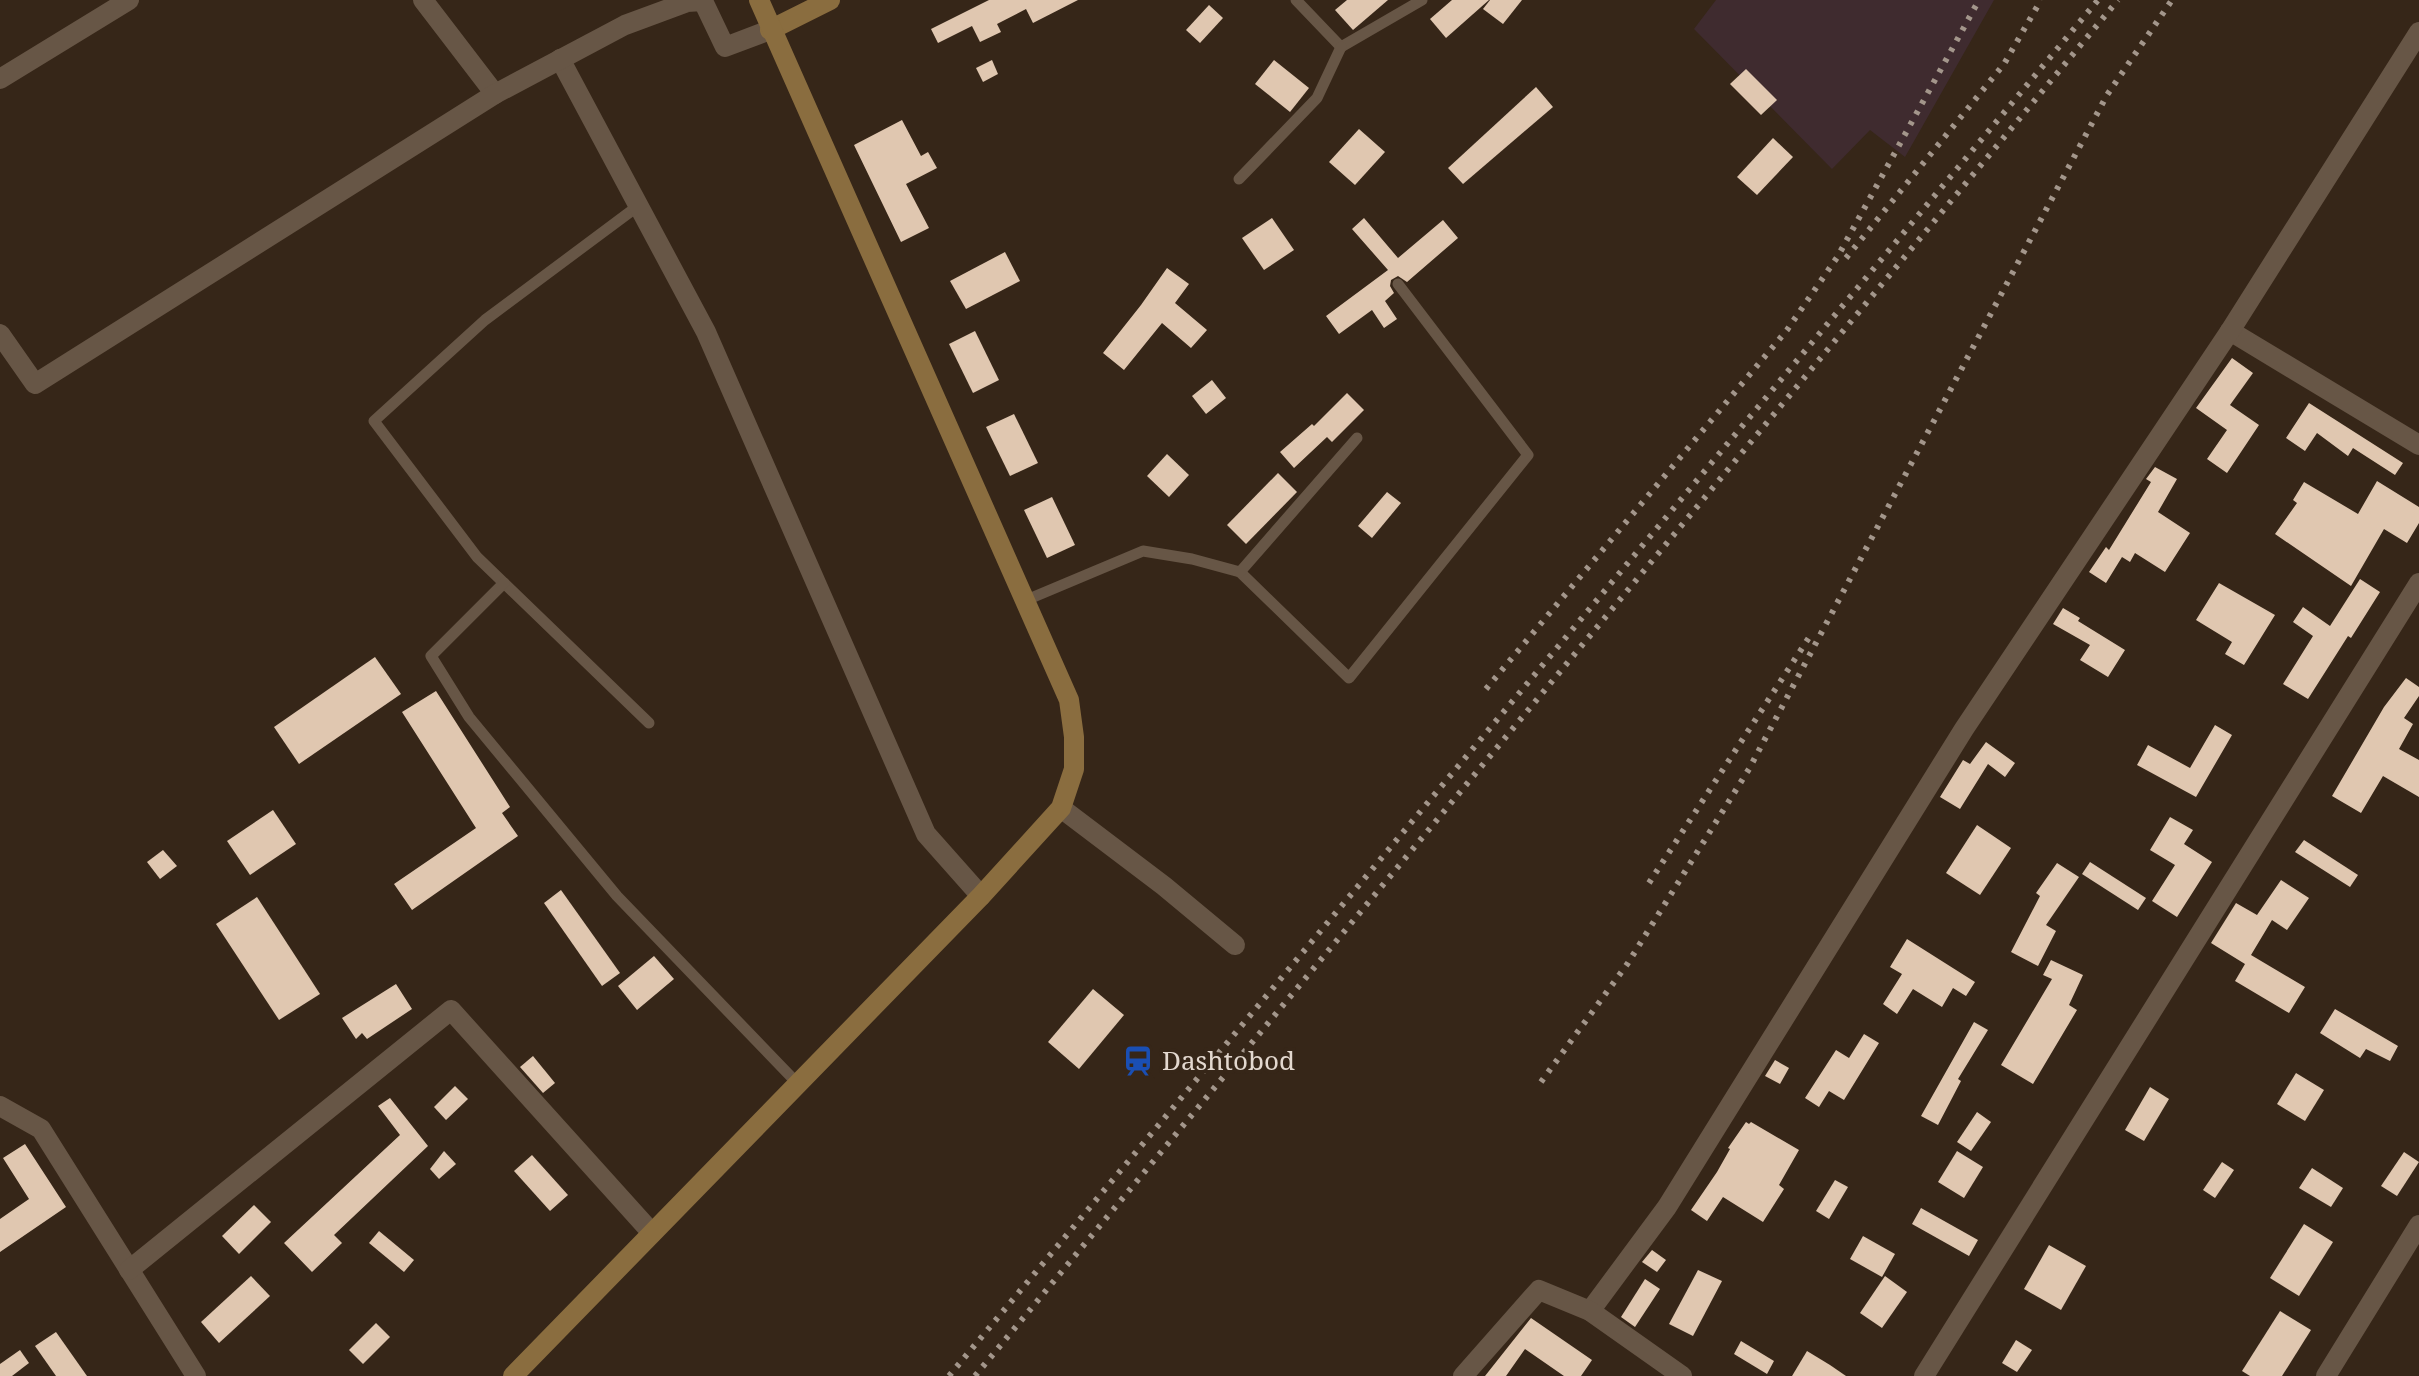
<svg xmlns="http://www.w3.org/2000/svg" width="2419" height="1376" font-family="'Noto Serif',serif">
<rect width="100%" height="100%" fill="#362618"/>
<!-- industrial -->
<path fill="#3f2b2f" d="M1716 0H1994L1905 157 1870 130 1832 169 1694 29Z"/>
<!-- building -->
<g fill="#e0c7b0">
<path d="M989 0H1078L1033 23 1026 9 997 24 1001 32 980 42 972 26 938 43 931 29Z"/>
<path d="M1347 0H1388L1353 30 1335 10Z"/>
<path d="M1452 0H1489L1446 38 1430 19Z"/>
<path d="M1490 0H1522L1503 24 1483 9Z"/>
<path d="M1209 5 1223 18 1200 43 1186 30Z"/>
<path d="M992 60 998 74 983 82 976 68Z"/>
<path d="M1274 60 1309 88 1290 112 1255 84Z"/>
<path d="M1746 69 1777 100 1761 115 1730 84Z"/>
<path d="M1536 87 1553 107 1463 184 1448 168Z"/>
<path d="M902 120 921 156 928 152 937 168 906 184 929 228 901 242 854 145Z"/>
<path d="M1359 129 1385 152 1355 185 1329 162Z"/>
<path d="M1773 138 1793 157 1757 195 1737 177Z"/>
<path d="M1272 218 1294 250 1264 270 1242 238Z"/>
<path d="M1364 218 1398 258 1443 220 1458 238 1407 282 1398 276 1391 280 1390 286 1394 293 1385 301 1397 319 1384 328 1372 310 1339 334 1326 316 1388 270 1352 229Z"/>
<path d="M1005 252 1020 281 966 309 950 281Z"/>
<path d="M1167 268 1189 284 1175 303 1207 330 1191 348 1162 323 1124 370 1103 353 1141 305Z"/>
<path d="M975 331 999 380 973 393 949 344Z"/>
<path d="M2232 358 2253 373 2230 405 2259 425 2227 473 2207 459 2227 430 2196 408Z"/>
<path d="M1212 380 1226 398 1206 414 1192 396Z"/>
<path d="M1347 393 1364 410 1332 442 1327 437 1294 468 1280 452 1312 424 1314 426Z"/>
<path d="M2309 403 2403 463 2395 475 2353 448 2348 456 2317 433 2305 451 2286 438Z"/>
<path d="M1014 414 1038 463 1010 476 986 427Z"/>
<path d="M1167 454 1189 475 1169 497 1147 476Z"/>
<path d="M2155 467 2177 479 2158 512 2190 533 2165 572 2135 553 2130 562 2122 557 2106 583 2089 572 2106 547 2109 550 2151 482 2146 479Z"/>
<path d="M1278 473 1297 492 1246 544 1227 525Z"/>
<path d="M2377 481 2419 507V523L2407 543 2384 529 2351 586 2275 534 2297 503 2293 500 2304 482 2358 514Z"/>
<path d="M1387 492 1401 503 1372 538 1358 526Z"/>
<path d="M1052 497 1075 545 1047 558 1024 510Z"/>
<path d="M2360 579 2380 592 2351 638 2348 636 2308 699 2283 684 2313 636 2293 622 2303 607 2330 626Z"/>
<path d="M2219 583 2275 615 2244 665 2225 654 2232 642 2196 620Z"/>
<path d="M2063 608 2080 618 2078 621 2125 650 2108 677 2080 660 2090 645 2053 624Z"/>
<path d="M375 657 401 694 299 764 274 727Z"/>
<path d="M2406 678 2419 687V696L2404 718 2413 724 2399 749 2419 760V797L2383 776 2361 813 2332 796 2384 707Z"/>
<path d="M436 691 510 807 502 813 518 836 412 910 394 884 476 828 402 712Z"/>
<path d="M2215 725 2232 735 2196 797 2137 765 2148 745 2190 768Z"/>
<path d="M1986 742 2015 763 2005 777 1988 764 1960 809 1940 797 1963 760 1970 764Z"/>
<path d="M273 810 296 844 250 875 227 841Z"/>
<path d="M2170 817 2193 830 2184 844 2212 862 2177 917 2152 901 2175 865 2150 850Z"/>
<path d="M1977 825 2011 848 1980 895 1946 873Z"/>
<path d="M2304 840 2358 875 2350 887 2295 852Z"/>
<path d="M163 850 177 866 160 879 147 862Z"/>
<path d="M2090 862 2146 898 2138 910 2082 874Z"/>
<path d="M2057 863 2079 877 2046 925 2056 931 2038 966 2011 952 2040 896 2036 893Z"/>
<path d="M2281 880 2309 898 2287 930 2272 920 2251 955 2305 987 2289 1013 2235 981 2245 964 2211 943 2236 903 2257 915Z"/>
<path d="M561 890 620 973 602 986 544 903Z"/>
<path d="M257 897 320 994 279 1020 216 924Z"/>
<path d="M1907 939 1975 982 1966 996 1953 988 1942 1007 1913 989 1897 1014 1883 1004 1902 974 1890 967Z"/>
<path d="M654 956 674 979 637 1010 618 986Z"/>
<path d="M2051 960 2083 975 2069 1005 2077 1010 2033 1084 2001 1065 2052 979 2043 975Z"/>
<path d="M396 984 412 1009 367 1039 362 1033 356 1039 342 1018Z"/>
<path d="M1093 989 1124 1015 1079 1069 1048 1042Z"/>
<path d="M2335 1009 2398 1046 2390 1061 2366 1049 2360 1058 2320 1033Z"/>
<path d="M1974 1022 1988 1030 1958 1079 1961 1081 1938 1125 1921 1116Z"/>
<path d="M1864 1034 1879 1043 1844 1100 1829 1091 1819 1107 1805 1098 1836 1050 1849 1058Z"/>
<path d="M533 1056 555 1083 543 1093 520 1067Z"/>
<path d="M1775 1060 1789 1068 1780 1084 1765 1076Z"/>
<path d="M2296 1073 2324 1090 2305 1121 2277 1104Z"/>
<path d="M455 1086 468 1099 446 1120 434 1107Z"/>
<path d="M2150 1087 2169 1099 2144 1141 2125 1130Z"/>
<path d="M390 1098 428 1146 334 1235 342 1243 312 1272 284 1243 400 1135 378 1106Z"/>
<path d="M1977 1112 1991 1122 1971 1151 1957 1142Z"/>
<path d="M1746 1122 1749 1124 1751 1122 1799 1150 1779 1185 1784 1189 1763 1222 1723 1197 1707 1221 1691 1210 1717 1172 1730 1149 1728 1148Z"/>
<path d="M25 1144 66 1207 0 1252V1219L29 1199 3 1158Z"/>
<path d="M444 1151 456 1164 439 1179 430 1169Z"/>
<path d="M1957 1151 1983 1167 1964 1198 1938 1182Z"/>
<path d="M2404 1152 2419 1162 2397 1196 2381 1186Z"/>
<path d="M532 1155 568 1195 550 1211 514 1171Z"/>
<path d="M2222 1162 2234 1170 2215 1198 2203 1190Z"/>
<path d="M2312 1168 2343 1188 2331 1207 2299 1188Z"/>
<path d="M1835 1180 1848 1187 1829 1219 1816 1211Z"/>
<path d="M254 1205 271 1222 239 1254 222 1236Z"/>
<path d="M1921 1208 1978 1240 1969 1256 1912 1224Z"/>
<path d="M2304 1224 2333 1242 2299 1296 2270 1278Z"/>
<path d="M379 1231 414 1260 404 1272 369 1243Z"/>
<path d="M1863 1236 1895 1254 1882 1277 1850 1259Z"/>
<path d="M2049 1245 2086 1266 2061 1310 2024 1289Z"/>
<path d="M1652 1250 1666 1260 1657 1272 1642 1262Z"/>
<path d="M1698 1270 1722 1281 1693 1336 1669 1324Z"/>
<path d="M251 1276 270 1296 219 1343 201 1322Z"/>
<path d="M1885 1276 1907 1292 1882 1328 1860 1313Z"/>
<path d="M1645 1279 1660 1289 1635 1327 1621 1317Z"/>
<path d="M2280 1311 2311 1330 2282 1376H2250L2242 1371Z"/>
<path d="M1531 1318 1592 1360 1581 1376H1564L1525 1349 1506 1376H1485Z"/>
<path d="M376 1323 390 1337 363 1364 349 1350Z"/>
<path d="M56 1332 87 1376H56L35 1346Z"/>
<path d="M2016 1340 2032 1350 2017 1372 2002 1363Z"/>
<path d="M1741 1341 1774 1361 1767 1374 1734 1354Z"/>
<path d="M20 1350 29 1363 12 1376H0V1364Z"/>
<path d="M1807 1351 1830 1365 1846 1376H1792Z"/>
</g>
<g fill="none" stroke-linecap="round" stroke-linejoin="round">
<!-- lane -->
<g stroke="#675646" stroke-width="11">
<path d="M1296 0 1341 47 1422 0"/>
<path d="M1239 179 1317 98 1341 47"/>
<path d="M638 206 485 320 374 421 477 557 649 723"/>
<path d="M1240 572 1349 678 1528 455 1398 284"/>
<path d="M504 583 431 656 469 717 617 896 798 1084"/>
<path d="M1024 601 1143 551 1192 559 1240 572 1357 438"/>
</g>
<!-- street -->
<g stroke="#675646" stroke-width="20">
<path d="M423 0 495 94"/>
<path d="M560 59 706 332 926 834 981 896"/>
<path d="M0 79 129 0"/>
<path d="M2230 331 2419 445"/>
<path d="M0 334 35 384 495 94 625 25 687 2 703 1 725 47 770 30"/>
<path d="M1061 808 1164 886 1235 945"/>
<path d="M0 1106 41 1129 196 1376"/>
<path d="M129 1270 451 1010 652 1233"/>
<path d="M1590 1311 1667 1207 1964 729 2230 331 2419 32"/>
<path d="M1463 1376 1539 1290 1590 1311 1682 1376"/>
<path d="M1924 1376 2419 583"/>
<path d="M2326 1376 2419 1225"/>
</g>
<!-- secondary -->
<g stroke="#8a6d3f" stroke-width="20">
<path d="M770 30 830 0"/>
<path d="M513 1376 981 896 1061 808 1074 769V737L1069 700 759 0"/>
</g>
<!-- rail -->
<g stroke="#a3968b" stroke-width="6" stroke-dasharray="4 8" stroke-linecap="butt">
<path d="M1846 258 2004 64 2041 0"/>
<path d="M1486 689 1787 330 1838 256 1979 0"/>
<path d="M1649 883 1810 636"/>
<path d="M1541 1082 1628 963 1749 769 2107 95 2172 0"/>
<path d="M949 1376 2098 0"/>
<path d="M975 1376 2118 0"/>
</g>
</g>
<!-- icons -->
<defs>
<g id="station-bare" transform="scale(2.4)"><path d="M-3-6H3Q5-6 5-4V2Q5 4 3 4L4.5 6H3L1.5 4h-3L-3 6H-4.5L-3 4Q-5 4-5 2V-4Q-5-6-3-6ZM-3.5-4v3h7v-3ZM-3.5 1v1.5H-2V1ZM2 1v1.5H3.5V1Z" fill="#1a4fb4" stroke="#362618" stroke-width="2.5" paint-order="stroke"/></g>
</defs>
<g fill-rule="evenodd">
<use href="#station-bare" x="1138" y="1061"/>
</g>
<g text-anchor="middle" stroke-width="8" stroke-linejoin="round" paint-order="stroke">
<!-- poi labels -->
<g font-size="26" fill="#e3d8cf" stroke="#362618" text-anchor="start">
<text x="1162" y="1070">Dashtobod</text>
</g>
</g>
</svg>
